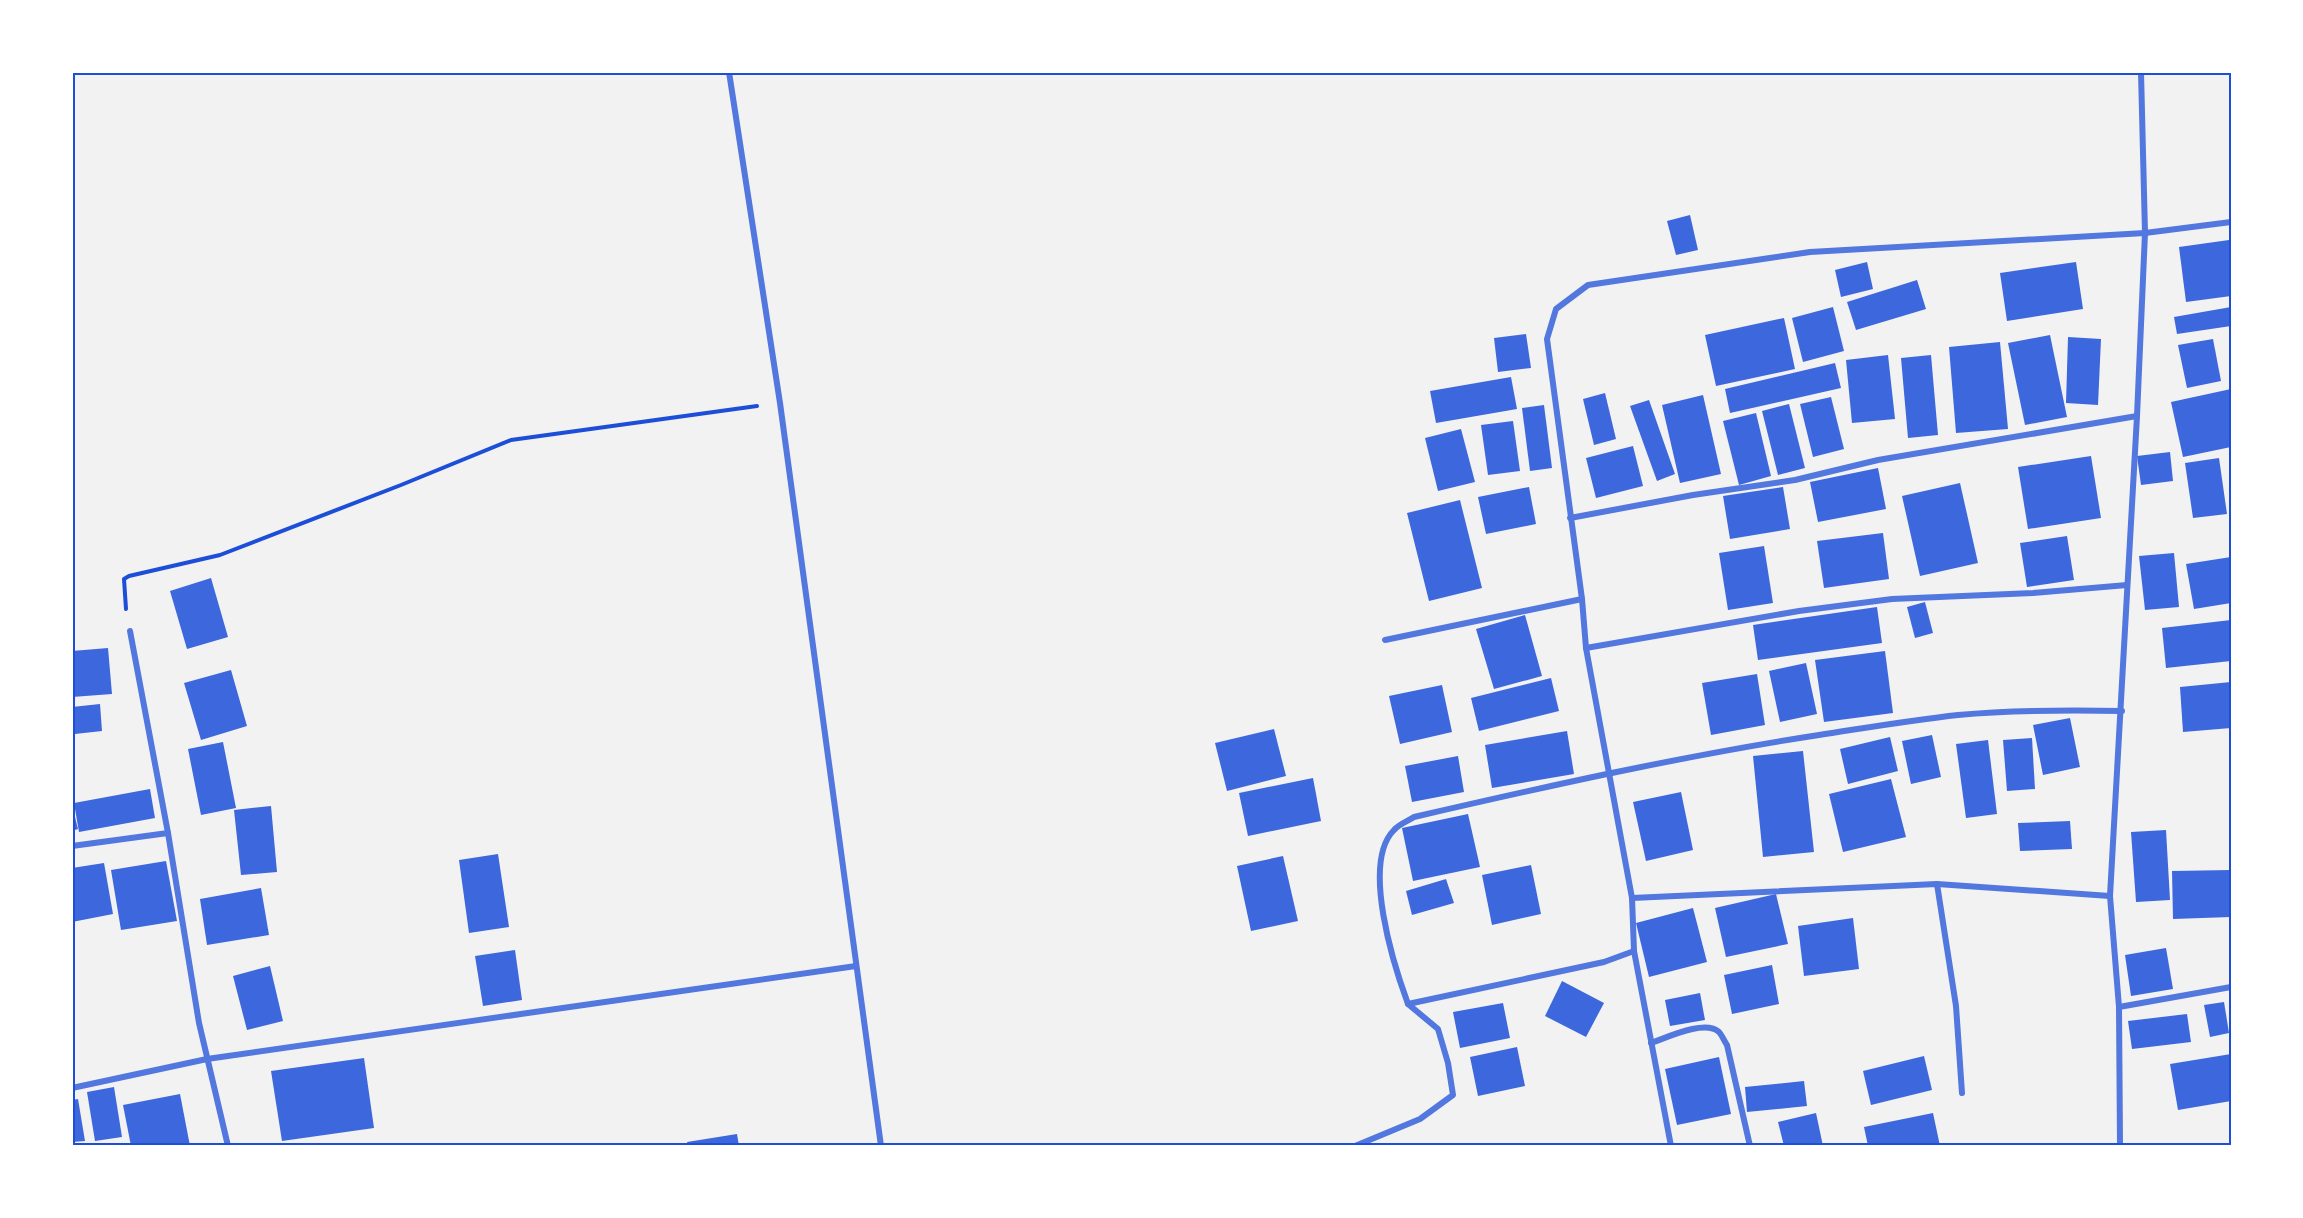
<svg xmlns="http://www.w3.org/2000/svg" width="2303" height="1218" font-family="'PT Sans',sans-serif">
<rect width="100%" height="100%" fill="#f2f2f2"/>
<!-- building -->
<g fill="#3d67dc">
<path d="M1690 215 1698 250 1676 255 1667 221Z"/>
<path d="M2229 240 2231 256V296L2186 302 2179 247Z"/>
<path d="M1867 262 1873 289 1841 297 1835 270Z"/>
<path d="M2076 262 2083 309 2007 321 2000 273Z"/>
<path d="M1917 280 1926 309 1856 330 1847 302Z"/>
<path d="M1833 307 1844 351 1803 362 1792 318Z"/>
<path d="M2231 307V326L2177 334 2174 317Z"/>
<path d="M1784 318 1795 369 1716 386 1705 335Z"/>
<path d="M1526 334 1531 368 1498 372 1494 338Z"/>
<path d="M2050 335 2067 417 2025 425 2008 343Z"/>
<path d="M2068 337 2101 339 2098 405 2066 403Z"/>
<path d="M2213 339 2221 381 2187 388 2178 345Z"/>
<path d="M2000 342 2008 429 1956 433 1949 347Z"/>
<path d="M1888 355 1895 419 1852 423 1846 360Z"/>
<path d="M1931 355 1938 435 1908 438 1901 358Z"/>
<path d="M1835 363 1841 388 1730 413 1725 389Z"/>
<path d="M1511 377 1517 409 1436 423 1430 391Z"/>
<path d="M2231 389V447L2183 457 2171 402Z"/>
<path d="M1605 393 1616 439 1594 445 1583 399Z"/>
<path d="M1703 395 1721 474 1680 483 1662 405Z"/>
<path d="M1831 397 1844 449 1813 457 1800 404Z"/>
<path d="M1649 400 1675 474 1657 481 1630 406Z"/>
<path d="M1789 404 1805 468 1778 475 1762 411Z"/>
<path d="M1544 405 1552 468 1530 471 1522 408Z"/>
<path d="M1756 413 1771 476 1739 485 1723 421Z"/>
<path d="M1513 421 1520 471 1488 475 1481 425Z"/>
<path d="M1461 429 1475 482 1438 491 1425 438Z"/>
<path d="M1633 446 1643 486 1596 498 1586 458Z"/>
<path d="M2170 452 2173 481 2141 485 2137 456Z"/>
<path d="M2091 456 2101 518 2028 529 2018 467Z"/>
<path d="M2219 458 2227 514 2193 518 2185 463Z"/>
<path d="M1878 468 1886 509 1818 522 1810 482Z"/>
<path d="M1960 483 1978 563 1920 576 1902 496Z"/>
<path d="M1529 487 1536 524 1486 534 1478 497Z"/>
<path d="M1783 487 1790 529 1730 539 1723 496Z"/>
<path d="M1460 500 1482 588 1429 601 1407 513Z"/>
<path d="M1883 533 1889 579 1824 588 1817 541Z"/>
<path d="M2067 536 2074 580 2027 587 2020 543Z"/>
<path d="M1764 546 1773 603 1728 610 1719 553Z"/>
<path d="M2174 553 2179 607 2145 610 2139 556Z"/>
<path d="M2231 557V603L2194 609 2186 564Z"/>
<path d="M211 578 228 637 187 649 170 591Z"/>
<path d="M1925 602 1933 633 1915 638 1907 607Z"/>
<path d="M1877 607 1882 643 1758 660 1753 625Z"/>
<path d="M1525 615 1542 676 1494 689 1476 629Z"/>
<path d="M2231 620V661L2166 668 2162 628Z"/>
<path d="M108 648 112 694 72 697V651Z"/>
<path d="M1885 651 1893 713 1824 722 1815 660Z"/>
<path d="M1806 663 1817 714 1780 722 1769 671Z"/>
<path d="M231 670 247 726 201 740 184 683Z"/>
<path d="M1757 674 1765 725 1711 735 1702 683Z"/>
<path d="M1551 678 1559 711 1479 731 1471 698Z"/>
<path d="M2231 682V728L2183 732 2180 687Z"/>
<path d="M1442 685 1452 732 1400 744 1389 696Z"/>
<path d="M100 704 102 731 75 734 72 707Z"/>
<path d="M2070 718 2080 767 2043 775 2033 725Z"/>
<path d="M1274 729 1286 776 1227 791 1215 743Z"/>
<path d="M1567 731 1574 774 1492 788 1485 745Z"/>
<path d="M1932 735 1941 777 1911 784 1902 741Z"/>
<path d="M1890 737 1898 771 1848 784 1840 749Z"/>
<path d="M2032 738 2035 789 2007 791 2003 740Z"/>
<path d="M1988 740 1997 814 1966 818 1956 744Z"/>
<path d="M223 742 236 808 201 815 188 749Z"/>
<path d="M1803 751 1814 852 1763 857 1753 756Z"/>
<path d="M1458 756 1464 792 1412 802 1405 766Z"/>
<path d="M1313 778 1321 821 1248 836 1239 793Z"/>
<path d="M1891 779 1906 837 1843 852 1829 794Z"/>
<path d="M150 789 155 818 79 832 74 803Z"/>
<path d="M1681 792 1693 850 1646 861 1633 802Z"/>
<path d="M72 805 78 829 72 831Z"/>
<path d="M271 806 277 872 241 875 234 810Z"/>
<path d="M1468 814 1480 867 1413 881 1402 828Z"/>
<path d="M2070 821 2072 849 2020 851 2018 823Z"/>
<path d="M2166 830 2170 900 2136 902 2131 832Z"/>
<path d="M498 854 509 927 469 933 459 860Z"/>
<path d="M1283 856 1298 921 1251 931 1237 866Z"/>
<path d="M166 861 177 921 121 930 111 870Z"/>
<path d="M104 863 113 914 72 922V868Z"/>
<path d="M1531 865 1541 914 1492 925 1482 875Z"/>
<path d="M2231 870V917L2173 919 2172 871Z"/>
<path d="M1446 879 1454 903 1412 915 1406 891Z"/>
<path d="M261 888 269 935 207 945 200 899Z"/>
<path d="M1776 894 1788 944 1726 957 1715 908Z"/>
<path d="M1693 908 1707 962 1649 977 1636 923Z"/>
<path d="M1853 918 1859 969 1804 976 1798 926Z"/>
<path d="M2166 948 2173 989 2131 996 2125 955Z"/>
<path d="M515 950 522 1000 483 1006 475 956Z"/>
<path d="M1772 965 1779 1004 1732 1014 1724 975Z"/>
<path d="M270 966 283 1021 247 1030 233 976Z"/>
<path d="M1562 981 1604 1003 1586 1037 1545 1016Z"/>
<path d="M1700 993 1705 1020 1670 1026 1665 1000Z"/>
<path d="M2224 1002 2229 1033 2210 1037 2204 1005Z"/>
<path d="M1503 1003 1510 1038 1460 1048 1453 1012Z"/>
<path d="M2187 1014 2191 1042 2132 1049 2128 1021Z"/>
<path d="M1517 1047 1525 1086 1478 1096 1470 1057Z"/>
<path d="M2231 1054V1101L2178 1110 2170 1064Z"/>
<path d="M1924 1056 1932 1090 1871 1105 1863 1071Z"/>
<path d="M1719 1057 1731 1114 1677 1125 1665 1069Z"/>
<path d="M364 1058 374 1128 282 1141 271 1071Z"/>
<path d="M1804 1081 1807 1106 1747 1112 1745 1087Z"/>
<path d="M114 1087 122 1137 95 1141 87 1092Z"/>
<path d="M180 1094 190 1146H131L123 1105Z"/>
<path d="M78 1099 85 1141 72 1142V1100Z"/>
<path d="M1816 1113 1823 1146H1784L1778 1122Z"/>
<path d="M1933 1113 1940 1146H1868L1864 1127Z"/>
<path d="M737 1134 739 1146H688L687 1142Z"/>
</g>
<g fill="none" stroke-linecap="round" stroke-linejoin="round">
<!-- path -->
<path stroke="#1d4ed8" stroke-width="4" d="M126 609 124 579 129 576 220 555 401 485 511 440 757 406"/>
<!-- minor -->
<g stroke="#5277de" stroke-width="6">
<path d="M729 72 780 403 881 1146"/>
<path d="M1570 518 1693 495 1795 480 1878 460 2137 416"/>
<path d="M130 631 168 833 199 1023 228 1146"/>
<path d="M1385 640 1582 599"/>
<path d="M1586 648 1799 611 1892 599 2033 593 2127 585"/>
<path d="M72 846 168 833"/>
<path d="M1937 884 1956 1006 1962 1093"/>
<path d="M1632 898 1937 884 2110 896"/>
<path d="M1408 1004C1394 966 1361 863 1394 830 1399 824 1408 821 1414 817 1548 786 1682 756 1819 735 1865 728 1912 720 1958 715 2011 710 2069 710 2122 711"/>
<path d="M2119 1007 2231 987"/>
<path d="M1651 1043C1666 1038 1705 1019 1719 1032 1722 1035 1724 1041 1727 1045L1750 1146"/>
<path d="M72 1088 207 1059 856 966"/>
<path d="M1355 1146 1420 1119 1453 1095 1448 1063 1438 1029 1408 1004 1604 962 1634 951"/>
<path d="M1671 1146 1634 951 1632 898 1586 648 1582 599 1547 339 1556 309 1588 285 1810 252 2145 233 2231 222"/>
<path d="M2120 1146 2119 1007 2110 896 2137 416 2145 233 2141 72"/>
</g>
</g>
<!-- border -->
<rect width="2303" height="1218" fill="none" stroke="#ffffff" stroke-width="147"/>
<rect x="74" y="74" width="2156" height="1070" fill="none" stroke="#1d4ed8" stroke-width="2"/>
</svg>
